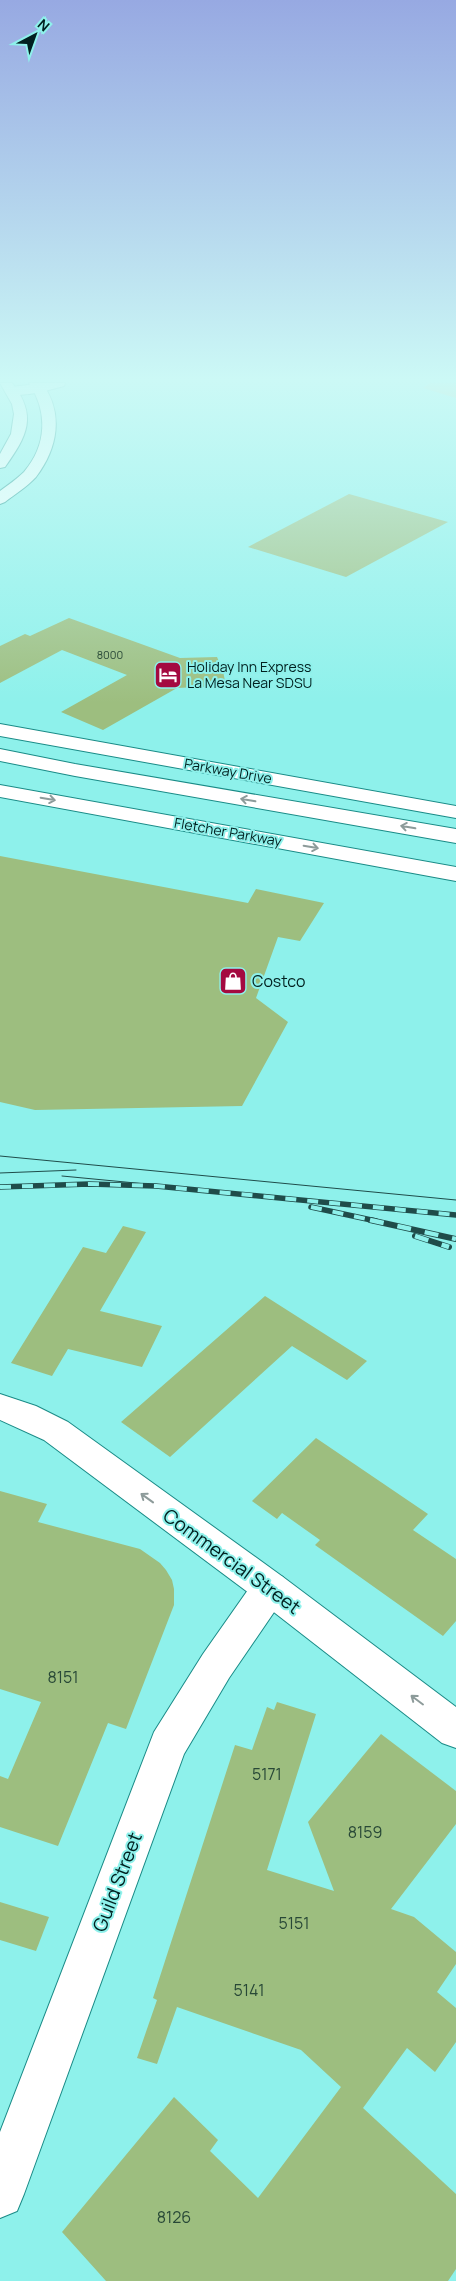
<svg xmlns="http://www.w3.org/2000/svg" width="456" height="2281" font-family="Manrope,sans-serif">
<rect width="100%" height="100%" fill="#8ef1eb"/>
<!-- green -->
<path fill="#ebbf8b" d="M430 383H456V398L423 388Z"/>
<!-- building -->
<g fill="#9dbe7f">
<path d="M349 494 448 522 346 577 248 547Z"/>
<path d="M69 618 180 658 217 657 223 671 226 686 177 688 103 730 61 712 127 675 62 650 0 683V646L25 634 30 636Z"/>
<path d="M0 856 248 903 256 889 324 903 300 941 278 937 256 998 288 1022 242 1106 35 1110 0 1102Z"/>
<path d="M123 1226 146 1232 100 1311 162 1326 142 1367 68 1349 52 1376 11 1363 83 1247 106 1253Z"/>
<path d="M265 1296 367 1361 347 1380 292 1346 170 1457 121 1422Z"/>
<path d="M316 1438 428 1514 413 1530 456 1559V1621L443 1636 315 1545 320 1540 282 1513 277 1519 252 1501Z"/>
<path d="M0 1491 47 1504 38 1522 140 1549 160 1563 166 1570 172 1580 174 1589V1605L126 1729 108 1723 58 1846 0 1827V1776L8 1779 41 1702 0 1689Z"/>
<path d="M277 1702 316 1714 267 1870 334 1891 308 1822 381 1734 456 1791V1824L391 1909 414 1917 456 1952V1964L437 1992 456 2008V2042L435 2072 407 2048 363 2108 456 2194V2269L448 2281H106L62 2232 174 2097 218 2140 210 2151 258 2198 341 2087 301 2050 177 2007 157 2064 137 2058 157 2000 153 1998 235 1745 252 1750 267 1707 274 1710Z"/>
<path d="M0 1902 49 1917 36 1951 0 1940Z"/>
</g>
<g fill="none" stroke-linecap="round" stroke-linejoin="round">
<!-- street casing -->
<g stroke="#1a8b87" stroke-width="2">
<path id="street" d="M270 1572 283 1577 288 1588 283 1599 229 1678 184 1754 24 2194 17 2211 0 2218V2132L149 1745 154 1732 203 1654 257 1577Z"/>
</g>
<!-- secondary casing -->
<g stroke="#1a8b87" stroke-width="2">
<g id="secondary">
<path d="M43 383H65L64 386C52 389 14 401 5 391L12 387Z"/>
<path d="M0 724 456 806V818L0 736Z"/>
<path d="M0 1394 36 1406 68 1422 283 1577 456 1707V1748L442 1743 257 1599 44 1440 0 1420Z"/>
</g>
</g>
<!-- primary casing -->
<g stroke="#1a8b87" stroke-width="2">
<g id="primary">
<path d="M0 383H12C38 416 27 436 5 467L0 468V454L11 434 14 414 12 404Z"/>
<path d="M29 383H42C64 413 58 448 36 477 27 487 15 494 5 502L0 504V491C8 485 17 479 24 472 47 445 48 412 29 383Z"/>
<path d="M0 749 75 764 456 829V843L75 776 0 761Z"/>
<path d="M0 785 456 867V881L0 797Z"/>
</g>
</g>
<!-- street -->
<use href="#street" fill="#fff" fill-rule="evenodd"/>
<!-- secondary -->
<use href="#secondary" fill="#fff" fill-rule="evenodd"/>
<!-- primary -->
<use href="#primary" fill="#fff" fill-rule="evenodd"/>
<!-- tram -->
<g stroke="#1f4c4a" stroke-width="1">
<path d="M0 1156 456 1200"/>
<path d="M0 1173 76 1170"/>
<path d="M62 1176 209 1190"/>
</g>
<!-- rail-far1 casing -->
<g stroke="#1f4c4a" stroke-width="5.5">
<g id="rail-far1">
<path d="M0 1187 89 1184 156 1186 456 1215"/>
<path d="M311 1207 376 1221"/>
</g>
</g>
<!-- rail casing -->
<g stroke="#1f4c4a" stroke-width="6">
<g id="rail">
<path d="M370 1220 456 1239"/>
<path d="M415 1236 449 1247"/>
</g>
</g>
<!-- rail-far1 -->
<use href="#rail-far1" stroke="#8ef1eb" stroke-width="4" stroke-dasharray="11" stroke-linecap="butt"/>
<!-- rail -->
<use href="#rail" stroke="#8ef1eb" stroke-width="4.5" stroke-dasharray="14" stroke-linecap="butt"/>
</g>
<!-- one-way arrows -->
<defs><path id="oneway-shaft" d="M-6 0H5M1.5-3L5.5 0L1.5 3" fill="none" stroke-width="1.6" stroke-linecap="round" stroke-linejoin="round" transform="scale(1.25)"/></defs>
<g stroke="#8d9b9a">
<use href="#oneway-shaft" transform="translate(48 799) rotate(10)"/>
<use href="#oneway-shaft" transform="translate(248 800) rotate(-170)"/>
<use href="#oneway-shaft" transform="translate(408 827) rotate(-170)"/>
<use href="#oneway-shaft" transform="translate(311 847) rotate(10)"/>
<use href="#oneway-shaft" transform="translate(147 1498) rotate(-144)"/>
<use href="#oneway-shaft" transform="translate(417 1700) rotate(-143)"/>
</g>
<!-- sky -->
<linearGradient id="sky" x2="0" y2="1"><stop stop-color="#97a9e2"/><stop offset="0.54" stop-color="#ccf9f6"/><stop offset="1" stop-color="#ccf9f6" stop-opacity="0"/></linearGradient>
<rect width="456" height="703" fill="url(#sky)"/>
<!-- icons -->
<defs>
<g id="hotel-square" transform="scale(1.4375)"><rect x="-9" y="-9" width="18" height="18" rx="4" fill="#a40a40" stroke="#8ef1eb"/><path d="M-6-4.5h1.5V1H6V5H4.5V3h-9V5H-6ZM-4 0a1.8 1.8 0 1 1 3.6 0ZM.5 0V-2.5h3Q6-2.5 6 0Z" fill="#fff"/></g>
<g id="shop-square" transform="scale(1.4375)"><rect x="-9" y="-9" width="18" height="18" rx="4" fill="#a40a40" stroke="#8ef1eb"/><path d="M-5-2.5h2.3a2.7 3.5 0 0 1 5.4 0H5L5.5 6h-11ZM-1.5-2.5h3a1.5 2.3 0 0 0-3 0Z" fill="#fff"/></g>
</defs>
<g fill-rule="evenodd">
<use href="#hotel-square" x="168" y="675"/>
<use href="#shop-square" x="233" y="981"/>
</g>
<g text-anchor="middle" stroke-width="4" stroke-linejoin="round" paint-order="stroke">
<!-- far-number labels -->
<g font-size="11" fill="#284837">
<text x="110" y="659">8000</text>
</g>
<!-- far-poi labels -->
<g font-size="14" fill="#01201f" stroke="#8ef1eb" text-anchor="start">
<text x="187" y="672">Holiday Inn Express<tspan x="187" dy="16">La Mesa Near SDSU</tspan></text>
</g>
<!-- far-street labels -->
<g font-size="14" fill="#01201f" stroke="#8ef1eb">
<text transform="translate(228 771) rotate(10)" y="5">Parkway Drive</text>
<text transform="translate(228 832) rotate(10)" y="5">Fletcher Parkway</text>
</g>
<!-- poi labels -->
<g font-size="16" fill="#01201f" stroke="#8ef1eb" text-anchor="start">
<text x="252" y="987">Costco</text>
</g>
<!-- near-number labels -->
<g font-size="16" fill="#284837">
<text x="63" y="1683">8151</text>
<text x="267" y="1780">5171</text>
<text x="365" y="1838">8159</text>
<text x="294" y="1929">5151</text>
<text x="249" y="1996">5141</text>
<text x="174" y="2223">8126</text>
</g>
<!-- near-street labels -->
<g font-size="19" fill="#01201f" stroke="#8ef1eb">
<text transform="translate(232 1561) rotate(36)" y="7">Commercial Street</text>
<text transform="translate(117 1882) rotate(-69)" y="7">Guild Street</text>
</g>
</g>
<!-- north arrow -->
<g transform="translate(35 35) rotate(41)" stroke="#8ef1eb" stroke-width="4" paint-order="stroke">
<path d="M0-4L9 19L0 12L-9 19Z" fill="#01201f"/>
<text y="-8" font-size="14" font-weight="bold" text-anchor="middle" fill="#01201f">N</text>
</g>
</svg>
